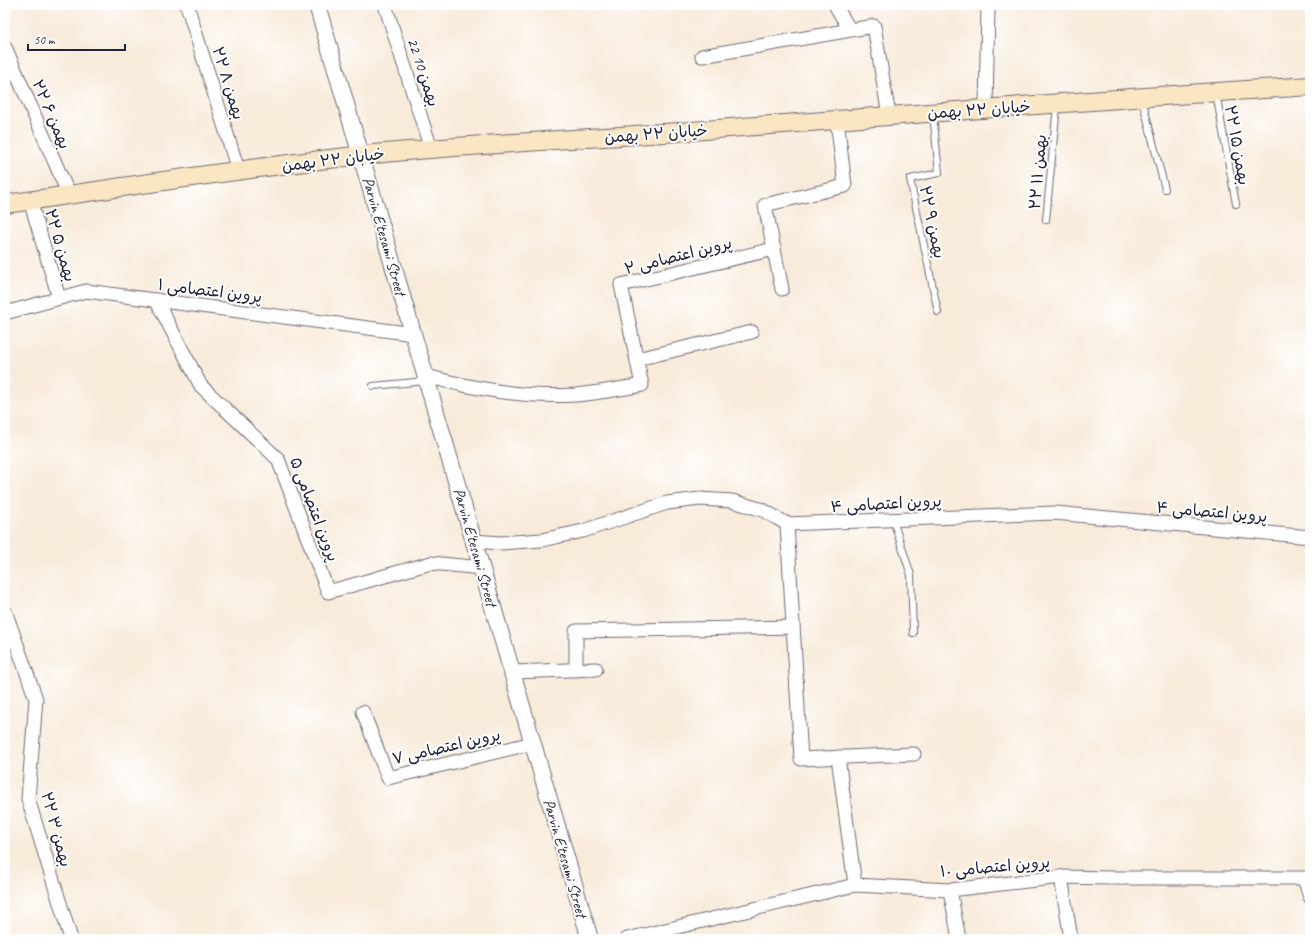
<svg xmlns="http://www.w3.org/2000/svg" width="1315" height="944" font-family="Caveat,'Playpen Sans Arabic',sans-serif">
<rect width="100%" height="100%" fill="#fff"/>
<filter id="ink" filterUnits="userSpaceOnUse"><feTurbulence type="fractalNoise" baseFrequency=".025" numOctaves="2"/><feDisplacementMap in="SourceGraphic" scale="8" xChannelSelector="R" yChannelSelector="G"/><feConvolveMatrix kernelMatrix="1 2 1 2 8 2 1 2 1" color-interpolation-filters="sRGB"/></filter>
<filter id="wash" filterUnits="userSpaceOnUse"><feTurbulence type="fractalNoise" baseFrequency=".012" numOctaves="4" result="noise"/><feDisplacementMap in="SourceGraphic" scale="16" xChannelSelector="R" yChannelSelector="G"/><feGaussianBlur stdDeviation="0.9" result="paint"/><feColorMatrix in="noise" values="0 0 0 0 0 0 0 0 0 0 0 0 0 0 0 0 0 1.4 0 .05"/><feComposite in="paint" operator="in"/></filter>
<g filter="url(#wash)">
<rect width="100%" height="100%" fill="#f8ebda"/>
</g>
<g filter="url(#ink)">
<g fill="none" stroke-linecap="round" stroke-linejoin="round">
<!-- service casing -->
<g stroke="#6d6873" stroke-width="8">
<g id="service">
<path d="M1216 93 1236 204"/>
<path d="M1142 99 1165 189"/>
<path d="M933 114 939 173 910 179 938 312"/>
<path d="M1046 220 1057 105"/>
<path d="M373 386 426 381"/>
<path d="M893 520 911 575 913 633"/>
</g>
</g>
<!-- minor casing -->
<g stroke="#6d6873" stroke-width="15">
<g id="minor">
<path d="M187 5 238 170"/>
<path d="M385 5 431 149"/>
<path d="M835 5 850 30"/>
<path d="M5 47 69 195"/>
<path d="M702 56 874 26 889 116"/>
<path d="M986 108 988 5"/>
<path d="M30 200 59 298"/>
<path d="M782 289 765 205 845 186 837 120"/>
<path d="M156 300 201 386 278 459 328 592 431 563 482 568"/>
<path d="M5 313 86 291 414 334"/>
<path d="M637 359 752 332"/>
<path d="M426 376C475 389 524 398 575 395 598 393 620 389 642 385L621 285 774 249"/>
<path d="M787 524 801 759 914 754"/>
<path d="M474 541 501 543 542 540 583 531 667 503 700 499 732 501 763 510 787 524 1055 513 1310 537"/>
<path d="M5 611 36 699 28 799 71 939"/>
<path d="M576 670V631L793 627"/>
<path d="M512 672 596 669"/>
<path d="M363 712 388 778 533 743"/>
<path d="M838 757 855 885"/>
<path d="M1061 877 1071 939"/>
<path d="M950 890 959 939"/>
<path d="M627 939 855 885 950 890 1061 877 1110 878H1304L1310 897"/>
</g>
</g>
<!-- tertiary casing -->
<g stroke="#6d6873" stroke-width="18">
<path id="tertiary" d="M317 5 590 939"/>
</g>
<!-- secondary casing -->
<g stroke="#6d6873" stroke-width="20">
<path id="secondary" d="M5 204C125 187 244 168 364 155 473 144 583 139 692 131 898 115 1104 99 1310 86"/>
</g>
<!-- service -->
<use href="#service" stroke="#fff" stroke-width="6"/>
<!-- minor -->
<use href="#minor" stroke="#fff" stroke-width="13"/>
<!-- tertiary -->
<use href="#tertiary" stroke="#fff" stroke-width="16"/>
<!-- secondary -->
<use href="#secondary" stroke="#fbe6c3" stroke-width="18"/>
</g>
</g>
<g text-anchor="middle" stroke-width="4" stroke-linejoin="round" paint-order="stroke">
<!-- street labels -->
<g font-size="16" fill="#22223b" stroke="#fff">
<text transform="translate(424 72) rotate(72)" y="6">22 بهمن 10</text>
<text transform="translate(229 83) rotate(73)" y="6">۲۲ بهمن ۸</text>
<text transform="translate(979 109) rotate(-4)" y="6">خیابان ۲۲ بهمن</text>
<text transform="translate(52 114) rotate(67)" y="6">۲۲ بهمن ۶</text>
<text transform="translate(656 133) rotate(-4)" y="6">خیابان ۲۲ بهمن</text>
<text transform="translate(1238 145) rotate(80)" y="6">۲۲ بهمن ۱۵</text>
<text transform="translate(333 159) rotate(-7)" y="6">خیابان ۲۲ بهمن</text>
<text transform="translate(1037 172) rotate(-85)" y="6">۲۲ بهمن ۱۱</text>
<text transform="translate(933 222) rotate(78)" y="6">۲۲ بهمن ۹</text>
<text transform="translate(385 236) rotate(74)" y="6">Parvin E'tesami Street</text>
<text transform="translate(61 245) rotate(74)" y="6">۲۲ بهمن ۵</text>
<text transform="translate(678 255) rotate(-14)" y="6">پروین اعتصامی ۲</text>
<text transform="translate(210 290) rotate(7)" y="6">پروین اعتصامی ۱</text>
<text transform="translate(886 503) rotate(-3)" y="6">پروین اعتصامی ۴</text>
<text transform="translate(315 509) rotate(69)" y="6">پروین اعتصامی ۵</text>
<text transform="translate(1212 511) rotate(5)" y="6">پروین اعتصامی ۴</text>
<text transform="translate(476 547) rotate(74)" y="6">Parvin E'tesami Street</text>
<text transform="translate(446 746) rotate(-13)" y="6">پروین اعتصامی ۷</text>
<text transform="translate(57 829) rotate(75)" y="6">۲۲ بهمن ۳</text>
<text transform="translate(566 858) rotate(74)" y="6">Parvin E'tesami Street</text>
<text transform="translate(995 866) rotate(-5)" y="6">پروین اعتصامی ۱۰</text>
</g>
</g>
<!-- margin -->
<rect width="1315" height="944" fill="none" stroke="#fff" stroke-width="20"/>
<!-- scale -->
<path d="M28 44v6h97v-6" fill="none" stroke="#22223b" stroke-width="2"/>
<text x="34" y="44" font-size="12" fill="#22223b" stroke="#ffffff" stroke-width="3" paint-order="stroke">50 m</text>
</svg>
